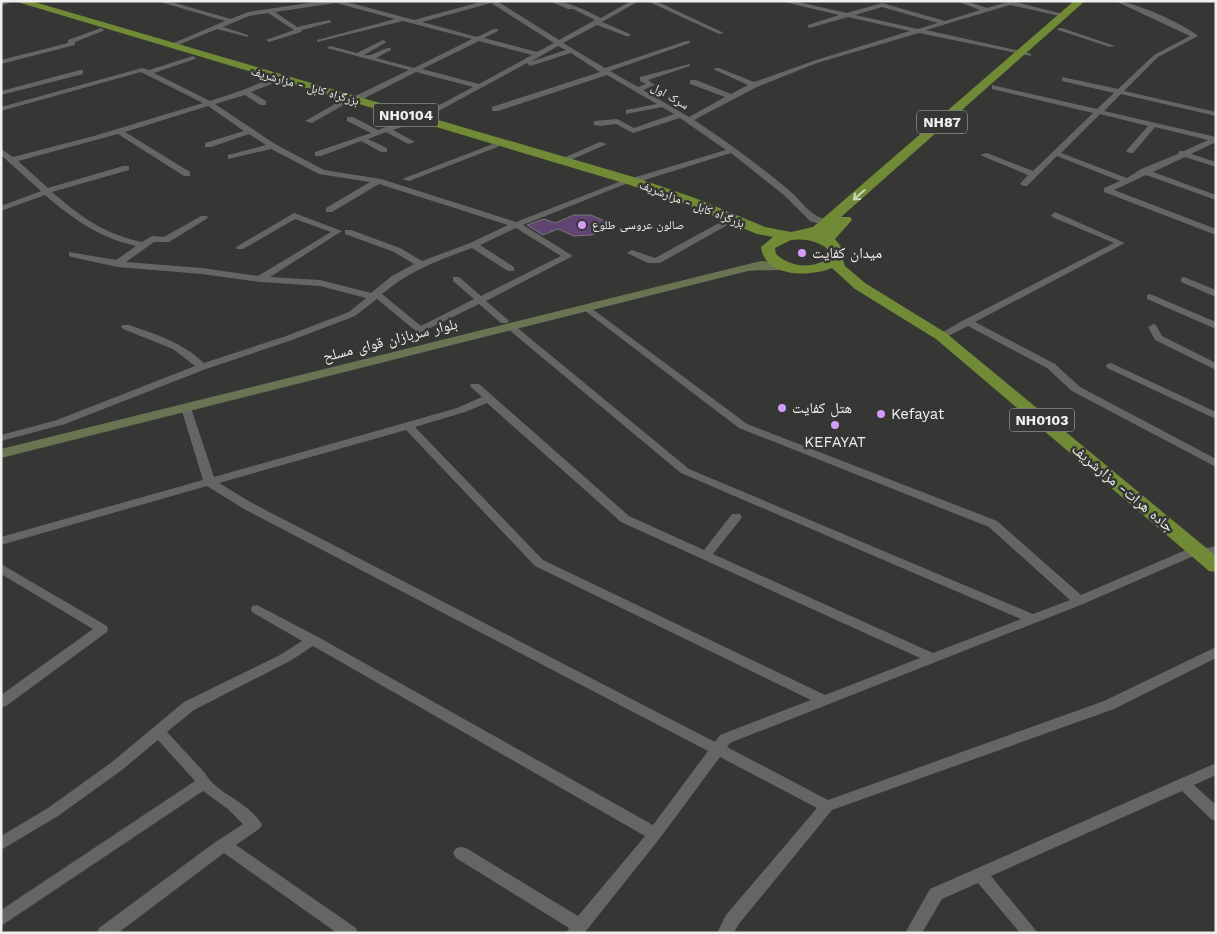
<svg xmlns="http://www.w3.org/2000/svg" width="1217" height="934" font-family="'Work Sans','Noto Naskh Arabic',sans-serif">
<rect width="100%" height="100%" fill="#363734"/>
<!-- building -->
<path fill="#604472" stroke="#787679" d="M574 215H591L605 221V229L592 235 574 236 558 229 543 235 527 225 544 219 555 223Z"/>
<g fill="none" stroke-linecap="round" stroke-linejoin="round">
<!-- minor -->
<g fill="#656664" fill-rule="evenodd">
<path d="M4 1H11V2L1 6V2Z"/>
<path d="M157 1H168L231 19 248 12 323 1H343L414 20 484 1H497L559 40 595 20 573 9H568L549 1C568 1 583 9 601 18L631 1H639L602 22 630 34V36H626L597 25 563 43 605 68 686 41H690V43L610 71 638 87 646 84 640 81V77L690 64V66L648 80 655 85 643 90 689 117 725 97 690 84V80H696L731 94 748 85 715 70V68H719L754 82 813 61 910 31 848 17 810 28 808 27V25L839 15 780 1H793L847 13 882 3 945 21 980 10 956 1H966L987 8 1011 1 1067 15 1064 17 1010 5 926 30 1029 53 1031 54V56L919 33 817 63 757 87 694 120C728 142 760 166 791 192 806 206 809 215 830 221L831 223 827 226 810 221 785 196 731 153 635 183H629V179L726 150 680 118 633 133 616 124 600 126 594 125V121L617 119 634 128 674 114 662 107 626 114V110L657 104 607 75 498 111H492V107L600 72 571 53 530 66 527 63 420 121 416 119 417 117 473 87 416 72 357 102H351V98L409 70 327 48 330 46 357 53 383 40 386 42 385 43 364 55C374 57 382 47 391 48V50L376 58 414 68 472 39 403 21 317 42V40L395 19 336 3 275 12 297 27 329 20 332 22 302 30 301 32 269 42 266 40 294 30 268 13 249 16 223 27 248 35V37L217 29 171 48 168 46 169 45 225 21ZM491 3 554 43 537 52 484 38 498 31V29H494L477 37 422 22ZM882 7 938 23 918 29 855 15ZM479 41 532 55 479 84 422 69ZM558 46 566 50 530 62Z"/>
<path d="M647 1H656L724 33 719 34Z"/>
<path d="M1115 1C1133 1 1184 24 1198 36L1158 57 1124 91 1216 112V116L1121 94 1104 111 1216 137V142L1191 154 1216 162V167L1185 157 1153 172 1216 195V200L1146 175 1114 190 1216 229V235L1104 192V188L1120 181 1057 156 1027 186H1024L1020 184 1028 175 980 155 987 153 1033 171 1093 113 992 89V85L1097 109 1114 93 1062 81V77L1118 89 1154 55 1190 36ZM1100 114 1148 126 1126 151 1130 153H1133L1155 127 1208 140 1184 151H1179L1178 154 1141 169 1127 178 1061 153Z"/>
<path d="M101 28 104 30 103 31 75 42V45L1 64V60L68 43V40Z"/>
<path d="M1058 28H1062L1115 46 1110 47 1058 30Z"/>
<path d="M193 56 196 58 195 59 154 73 210 101 243 90 276 76H282V80L251 92 266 101V105H260L245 95 215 104 275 144 324 170 381 179 516 222 621 181H624L628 183 523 225 573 256 486 301 507 319 509 321 507 323H501L479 304 420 333 417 332 377 299 355 316 292 340 206 369 65 424 1 441V435L57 420 195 366 173 349 123 329 121 327 123 325H129C156 334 183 343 204 363L286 336 349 312 366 298 320 286 260 282 202 274 117 267 72 257 69 256V252L116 260 136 246C100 238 73 219 45 195L1 211V206L41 191 1 155V149L13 157 94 136 203 103 141 72 1 111V107L142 68 149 70ZM208 106 244 131 205 143V147H211L249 134 266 145 228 155V159L271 149 319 174 370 182 326 208V212H332L379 184 508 225 470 243 422 261 400 248 351 230H345V234L394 252 414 264 392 276 371 293 320 280 270 277 342 231 294 213 236 247 237 249H243L295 219 331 232 258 276 202 268 126 262 154 242H169L208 218 207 216H201L164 237 152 236 142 242C104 234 81 217 52 192L129 170V166H123L48 188 18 161 118 134 184 176H190V172L125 132ZM516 228 561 256 481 296 459 277H453V281L474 299 421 326 382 294C409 271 439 260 472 248L508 271H514V267L480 245Z"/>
<path d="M80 70H83V74L1 95V91Z"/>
<path d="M342 100 349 102 312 123 305 121Z"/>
<path d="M347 117H353L378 130 408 119H414V123L393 130 415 142 408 144 386 132 368 139 387 148V152H381L361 141 321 156H315V152L371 133 347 121Z"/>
<path d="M600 142 607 144 566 162 559 160Z"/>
<path d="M493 144 500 146 409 181 402 179Z"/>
<path d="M1055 212 1125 243 975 322 1055 364 1080 387 1216 459V467L1072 391 1047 368 968 326 944 338H938L936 336 964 320 1114 243 1052 217 1051 215Z"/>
<path d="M728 218 731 219V223L660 263H648L627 253 632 250 655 258Z"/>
<path d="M1184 277 1216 290V297L1181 282V278Z"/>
<path d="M1150 294 1216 322V329L1147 299V295Z"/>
<path d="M587 305 747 424 997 521 1081 595 1193 547 1197 546 1202 549 1216 546V554L1201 557 1196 555 1083 604 730 743 727 747 828 800 1104 701 1216 647V658L1114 709 832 810 738 925 734 933H717L726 915 817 808 720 757 660 838 586 931 584 933H566L569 928 456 858 453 853 456 848 461 847 466 848 578 916 645 836 313 646 290 661 194 710 167 732 205 773C216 794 250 802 262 825L259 829 236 845 356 928 358 933H337L224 853 118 933H97L99 928 214 843 243 824 228 809 203 791 1 926V910L195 781 158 740 122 770 58 816 1 850V836L48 808 112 762 184 702 280 655 302 641 252 612 251 609 252 606 257 605 318 637 653 825 708 751 244 509 207 486 1 545V537L203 480 181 408 182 406H190L191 408 214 477 457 408 482 397 470 386 471 384H479L629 516 704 550 732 514H740L742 517 740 520 713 554 933 653 1021 619 681 473 508 329 506 327 511 324 514 325 689 469 1033 614 1070 600 989 527 739 428 584 310 582 308ZM487 403 621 522 920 658 825 695 543 560 415 427 465 412ZM406 430 535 566 811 700 720 735 715 742 252 503 219 483Z"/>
<path d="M1153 324 1156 325 1162 336 1216 363V370L1155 340 1148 327Z"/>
<path d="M1111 363 1216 412V419L1107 368 1106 366 1107 364Z"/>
<path d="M1 564 107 626 108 629 107 632 6 706 1 707V695L93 629 1 574Z"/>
<path d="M1216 763V775L1194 785 1216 805V821L1211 819 1182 791 991 876 1038 933H1020L978 883 942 899 922 933H905L930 889Z"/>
</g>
<!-- secondary -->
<path fill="#697452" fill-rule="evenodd" d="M761 261 787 263 793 267C788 272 759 269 748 271L1 458V449Z"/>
<!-- trunk -->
<path fill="#708a35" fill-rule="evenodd" d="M14 1H31L637 178 695 198 765 227 791 232 813 227 1074 1H1085L841 217H850L852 220 835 239 845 252 843 260 845 266 865 283 946 333 1216 556V572L1209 571 936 339 855 289 832 268C810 277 765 278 761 247L773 237 757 234 685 204 627 184ZM791 240C806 238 820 241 831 252L829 258C813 269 791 268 776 254L775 248Z"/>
</g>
<!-- one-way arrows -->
<defs><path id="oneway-shaft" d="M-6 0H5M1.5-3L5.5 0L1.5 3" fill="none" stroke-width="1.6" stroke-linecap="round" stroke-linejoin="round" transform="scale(1.25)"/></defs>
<use stroke="#cfd6c0" href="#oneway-shaft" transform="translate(859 195) rotate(139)"/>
<!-- markers -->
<g fill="#d59bfa" stroke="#363734" stroke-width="2">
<circle cx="582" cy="225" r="5"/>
<circle cx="802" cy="253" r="5"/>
<circle cx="782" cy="408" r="5"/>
<circle cx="881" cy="414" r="5"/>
<circle cx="835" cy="425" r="5"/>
</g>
<g text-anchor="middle" stroke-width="5" stroke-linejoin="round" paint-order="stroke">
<!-- far-street labels -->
<g font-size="12" fill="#eff0ee" stroke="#363734">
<text transform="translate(305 86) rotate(16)" y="4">بزرگراه کابل - مزارشریف</text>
<text transform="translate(670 96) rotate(30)" y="4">سرک اول</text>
<text transform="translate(692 204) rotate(21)" y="4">بزرگراه کابل - مزارشریف</text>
</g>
<!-- far-poi labels -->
<g font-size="12" fill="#eff0ee" stroke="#363734" text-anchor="start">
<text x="592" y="229">صالون عروسی طلوع</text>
</g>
<!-- shield labels -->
<g fill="#363734" stroke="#b8b8b6" stroke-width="1">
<rect x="373.5" y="103.5" width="65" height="23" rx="4"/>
<rect x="917" y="110.5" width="50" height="23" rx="4"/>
<rect x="1009.5" y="408.5" width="65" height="23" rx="4"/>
</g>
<g font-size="14" font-weight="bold" fill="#eff0ee">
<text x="406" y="120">NH0104</text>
<text x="942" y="127">NH87</text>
<text x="1042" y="425">NH0103</text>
</g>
<!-- poi labels -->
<g font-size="15" fill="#eff0ee" stroke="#363734" text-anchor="start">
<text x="812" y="258">میدان کفایت</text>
<text x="792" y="413">هتل کفایت</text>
<text x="891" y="419">Kefayat</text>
<text x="835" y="447" text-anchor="middle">KEFAYAT</text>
</g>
<!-- street labels -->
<g font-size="15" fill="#eff0ee" stroke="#363734">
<text transform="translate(390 340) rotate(-14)" y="5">بلوار سربازان قوای مسلح</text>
<text transform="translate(1123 488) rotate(40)" y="5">جاده هرات- مزارشریف</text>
</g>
</g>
<!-- border -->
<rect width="1217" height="934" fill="none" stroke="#eff0ee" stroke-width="5"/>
</svg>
